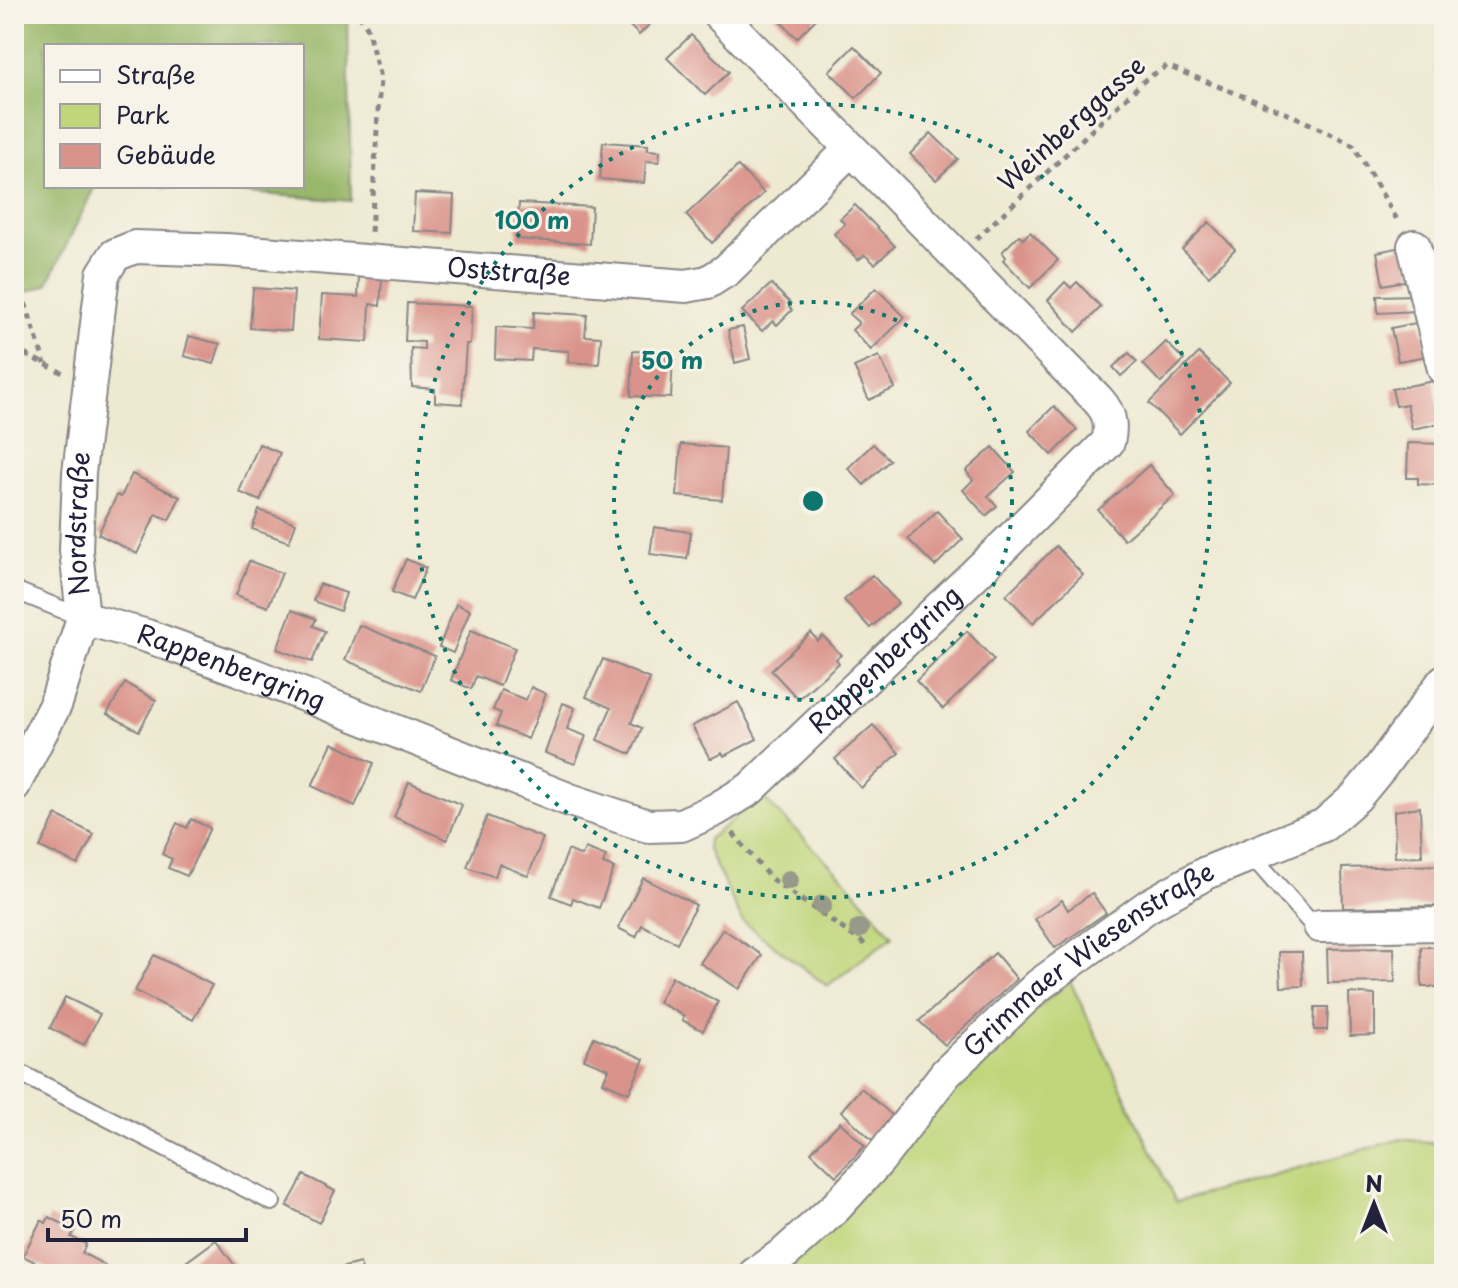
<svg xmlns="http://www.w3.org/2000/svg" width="1458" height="1288" font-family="'Playpen Sans',sans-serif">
<rect width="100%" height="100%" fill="#f7f3e8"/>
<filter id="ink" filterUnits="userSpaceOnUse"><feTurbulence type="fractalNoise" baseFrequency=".0125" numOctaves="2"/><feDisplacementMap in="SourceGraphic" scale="16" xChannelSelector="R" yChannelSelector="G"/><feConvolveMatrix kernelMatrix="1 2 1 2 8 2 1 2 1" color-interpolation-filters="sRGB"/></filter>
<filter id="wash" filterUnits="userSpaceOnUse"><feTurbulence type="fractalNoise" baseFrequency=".006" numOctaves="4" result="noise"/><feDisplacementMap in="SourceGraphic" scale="32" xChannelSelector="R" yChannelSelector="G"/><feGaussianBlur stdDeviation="1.8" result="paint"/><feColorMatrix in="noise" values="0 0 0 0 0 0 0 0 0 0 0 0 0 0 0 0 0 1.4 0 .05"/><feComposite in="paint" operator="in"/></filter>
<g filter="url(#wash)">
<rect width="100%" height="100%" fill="#eee9d1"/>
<!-- green -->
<g fill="#c0d67a" stroke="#717c5a" stroke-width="2">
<path d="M762 797 845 879 893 936 827 986 742 921 707 848 708 839Z"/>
<path d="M1070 981 1176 1202 1401 1139 1444 1144V1274H784L983 1052Z"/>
</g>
<!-- forest -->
<path fill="#98b76a" stroke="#5d6c52" stroke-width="2" d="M14 14H348L351 201 158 186H302V46H46V186H95L47 285 14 296Z"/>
<g id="blocks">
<!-- building -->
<g fill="#da938a">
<path d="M618 14H660L639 35Z"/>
<path d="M773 14H821L797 38Z"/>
<path d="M691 35 729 72 705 95 667 58Z"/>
<path d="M854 46 881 73 856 98 829 71Z"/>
<path d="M1444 64V95L1434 68Z"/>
<path d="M931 133 958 159 936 180 910 154Z"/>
<path d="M603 142 648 145V150L660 151 659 162 646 161 644 183 600 179Z"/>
<path d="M738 166 764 193 712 243 686 215Z"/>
<path d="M415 193 454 195 452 233 413 231Z"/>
<path d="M519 203 592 207 590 244 517 239Z"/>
<path d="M855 205 895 246 875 264 865 255 858 260 834 234 845 224 840 219Z"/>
<path d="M1209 222 1235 249 1209 276 1182 249Z"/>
<path d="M1030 232 1058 260 1030 288 1003 260 1006 257 1002 252 1019 235 1023 239Z"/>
<path d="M1407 246 1414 279 1383 285 1377 252Z"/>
<path d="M359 277 382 279 380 306 370 304 368 342 319 339 322 295 358 297Z"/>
<path d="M1065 282 1071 288 1077 282 1101 307 1076 332 1048 300Z"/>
<path d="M771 284 791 304 789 307 792 310 777 325 773 321 762 331 742 311Z"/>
<path d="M253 288 294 291 291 331 250 328Z"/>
<path d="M876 288 905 317 871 350 852 330 859 323 849 314Z"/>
<path d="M1417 295 1418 311 1378 313 1377 296Z"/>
<path d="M407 303 472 306 470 344H466L462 404 435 402V389L412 387 411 348 424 349V342L405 341Z"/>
<path d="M534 312 587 315 585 336 601 337 599 364 568 362 569 351 532 349 531 361 495 359 496 327 533 329Z"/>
<path d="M1421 322 1428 356 1398 361 1391 328Z"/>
<path d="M743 327 750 359 735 363 728 330Z"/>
<path d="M189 336 220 344 214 364 184 356Z"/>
<path d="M1166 342 1184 360 1161 383 1143 364Z"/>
<path d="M633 351 673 353 671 398 631 396Z"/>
<path d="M1129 353 1137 362 1121 376 1113 367Z"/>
<path d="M1199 353 1230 383 1180 434 1149 403Z"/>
<path d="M879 356 895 388 869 400 854 367Z"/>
<path d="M1434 381 1442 423 1412 429 1407 404 1396 406 1392 389Z"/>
<path d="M1054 406 1077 430 1052 455 1029 431Z"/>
<path d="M1408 443 1444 444V479H1438V485L1418 484V478H1407Z"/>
<path d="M259 444 280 453 260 501 239 492Z"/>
<path d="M681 444 726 448 722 500 677 496Z"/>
<path d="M873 444 890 460 864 485 848 468Z"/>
<path d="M993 447 1015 472 988 496 997 506 986 516 963 490 973 480 966 471Z"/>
<path d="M1149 465 1175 495 1124 540 1098 510Z"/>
<path d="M132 474 180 497 169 520 156 514 137 554 98 534 117 495 121 497Z"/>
<path d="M259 510 296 523 289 542 252 529Z"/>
<path d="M937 511 963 539 935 566 908 539Z"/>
<path d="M654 527 691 532 687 559 650 554Z"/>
<path d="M1056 546 1083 575 1033 623 1006 595Z"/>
<path d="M406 559 426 568 412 600 392 592Z"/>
<path d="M249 561 282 573 268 607 236 595Z"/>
<path d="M872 575 898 603 870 628 844 600Z"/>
<path d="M320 584 346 593 340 611 313 601Z"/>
<path d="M456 604 470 610 453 653 439 647Z"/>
<path d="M292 610 316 619 313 626 325 631 312 662 277 649Z"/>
<path d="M359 625 435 656 421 691 345 660Z"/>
<path d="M471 630 515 648 500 686 476 676 471 689 451 680Z"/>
<path d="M967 631 994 660 943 709 916 681Z"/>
<path d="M811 633 818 641 823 636 841 655 836 659 839 663 798 699 771 670Z"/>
<path d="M603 659 650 679 631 723 642 728 631 754 597 740 611 708 586 697Z"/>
<path d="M125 683 156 700 139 731 107 714Z"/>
<path d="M531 687 546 694 528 739 496 726 501 713 493 710 501 690 526 700Z"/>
<path d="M738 702 757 739 724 756 722 753 710 759 692 726Z"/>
<path d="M563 703 575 708 567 729 586 736 575 764 545 753Z"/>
<path d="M873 725 899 753 861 788 835 759Z"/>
<path d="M332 743 374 763 355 806 312 786Z"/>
<path d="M409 782 462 805 447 840 394 817Z"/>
<path d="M1420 807 1422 856 1395 857 1394 811Z"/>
<path d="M56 815 94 834 78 865 40 847Z"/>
<path d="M487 816 543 838 528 876 499 864 495 877 467 867Z"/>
<path d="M191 819 210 828 187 876 168 868 172 859 162 854 177 823 187 828Z"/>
<path d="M585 848 606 856 603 864 614 868 599 908 573 898 571 904 551 896 568 850 582 856Z"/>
<path d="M1442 865V906L1343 908 1342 868Z"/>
<path d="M643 878 696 905 677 943 642 925 636 937 618 928Z"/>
<path d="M1092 893 1106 913 1055 948 1035 919 1062 900 1068 910Z"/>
<path d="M723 929 762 955 739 989 700 963Z"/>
<path d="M1421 947H1444V987H1422Z"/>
<path d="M1394 948 1395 982 1328 983 1327 949Z"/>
<path d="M1279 952H1302L1303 986 1281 987Z"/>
<path d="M995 953 1017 979 945 1045 919 1021Z"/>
<path d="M154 955 212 985 193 1020 135 991Z"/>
<path d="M672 977 718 1002 703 1031 682 1020 684 1016 658 1002Z"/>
<path d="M1349 993 1375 995V1035L1350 1036Z"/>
<path d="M65 997 100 1014 84 1045 50 1028Z"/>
<path d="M1315 1007H1328L1327 1030H1314Z"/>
<path d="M594 1037 644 1059 629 1093 603 1082 609 1069 584 1059Z"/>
<path d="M861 1088 893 1116 872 1140 841 1111Z"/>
<path d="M840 1122 865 1146 836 1176 811 1152Z"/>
<path d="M304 1175 335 1191 319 1223 287 1206Z"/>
<path d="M49 1217 75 1230 71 1237 86 1244 82 1253 105 1265 100 1274H59L23 1256 41 1220 46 1223Z"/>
<path d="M216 1240 241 1274H195L186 1262Z"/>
<path d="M360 1263 363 1274H321V1273Z"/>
</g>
</g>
</g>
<g filter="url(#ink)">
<use href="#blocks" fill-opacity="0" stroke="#888686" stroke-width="2"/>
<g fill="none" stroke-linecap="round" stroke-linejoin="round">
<!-- lane casing -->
<g stroke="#888686" stroke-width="20">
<g id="lane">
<path d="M14 590 83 618"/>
<path d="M1252 856 1310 922 1320 926"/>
<path d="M14 1070 272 1202"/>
</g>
</g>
<!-- street casing -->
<g stroke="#888686" stroke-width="36">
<g id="street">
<path d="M1414 246 1444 369"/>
<path id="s1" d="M83 618 147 636 246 672 570 800 648 826 681 825 715 810 750 789 1002 548 1108 442C1116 410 1098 401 1078 380L719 14"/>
<path id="s2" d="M14 785 56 703 83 618 76 550 79 473 103 274 115 255 135 247 226 250 686 286 708 282 727 270 851 149"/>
<path d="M1320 926 1444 924"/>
<path id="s3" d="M755 1274 786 1252 836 1207 879 1160 946 1073 1039 985 1148 906 1206 873 1324 825 1356 797 1380 768 1444 681"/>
</g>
</g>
<!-- path -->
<g stroke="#888686" stroke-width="5" stroke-dasharray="6 6" stroke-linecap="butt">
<path d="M359 14 367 27 380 78 371 233"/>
<path d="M14 220 22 293 45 364"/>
<path d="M976 239 1146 79 1167 66 1298 118 1353 145 1399 223"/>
<path d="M14 349 65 374"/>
<path d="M733 833 770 878 866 945"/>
</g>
<!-- lane -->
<use href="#lane" stroke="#fff" stroke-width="16"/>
<!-- street -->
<use href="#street" stroke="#fff" stroke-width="32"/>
</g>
<!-- trees -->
<g fill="#989989">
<circle cx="789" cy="880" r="10"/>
<circle cx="822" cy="905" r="10"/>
<circle cx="859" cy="929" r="10"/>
</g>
</g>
<!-- distance rings -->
<g fill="none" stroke="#0f766e" stroke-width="4" stroke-dasharray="4 8">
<circle cx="813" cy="501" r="199"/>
<circle cx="813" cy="501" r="397"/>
</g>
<g text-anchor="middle" stroke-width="6" stroke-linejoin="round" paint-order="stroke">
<!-- street labels -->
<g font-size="26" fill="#22223b" stroke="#f7f3e8">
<text transform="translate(1072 124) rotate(-42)" y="9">Weinberggasse</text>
<text dy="9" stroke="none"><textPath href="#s2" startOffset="946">Oststraße</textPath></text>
<text dy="9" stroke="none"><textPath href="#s2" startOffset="276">Nordstraße</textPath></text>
<text dy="9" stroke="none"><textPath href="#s1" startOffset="900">Rappenbergring</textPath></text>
<text dy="9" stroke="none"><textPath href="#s1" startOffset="156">Rappenbergring</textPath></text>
<text dy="9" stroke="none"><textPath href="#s3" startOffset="462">Grimmaer Wiesenstraße</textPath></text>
</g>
</g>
<circle cx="813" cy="501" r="12" fill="#0f766e" stroke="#f7f3e8" stroke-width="4"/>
<g font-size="24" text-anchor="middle" font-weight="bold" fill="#0f766e" stroke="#f7f3e8" stroke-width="6" stroke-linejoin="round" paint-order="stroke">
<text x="532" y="229">100 m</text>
<text x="672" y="369">50 m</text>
</g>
<!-- margin -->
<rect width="1458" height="1288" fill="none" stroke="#f7f3e8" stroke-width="48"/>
<!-- legend -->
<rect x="44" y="44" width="260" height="144" fill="#f7f3e8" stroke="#a29fa3" stroke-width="2"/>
<rect x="60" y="70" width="40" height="12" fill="#ffffff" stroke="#a29fa3" stroke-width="2"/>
<text x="116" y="84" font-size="24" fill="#22223b">Straße</text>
<rect x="60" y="104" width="40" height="24" fill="#c0d67a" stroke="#a29fa3" stroke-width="2"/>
<text x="116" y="124" font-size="24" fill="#22223b">Park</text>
<rect x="60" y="144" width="40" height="24" fill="#da938a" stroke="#a29fa3" stroke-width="2"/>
<text x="116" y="164" font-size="24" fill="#22223b">Gebäude</text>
<!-- north arrow -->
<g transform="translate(1374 1204)" stroke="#f7f3e8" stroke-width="6" paint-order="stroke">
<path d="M0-6L14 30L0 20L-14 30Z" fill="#22223b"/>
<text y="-12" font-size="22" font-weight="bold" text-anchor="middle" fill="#22223b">N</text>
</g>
<!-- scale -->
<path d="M48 1228v12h198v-12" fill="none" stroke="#22223b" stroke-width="4"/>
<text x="60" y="1228" font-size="24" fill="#22223b" stroke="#f7f3e8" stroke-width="6" paint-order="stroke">50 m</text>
</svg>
